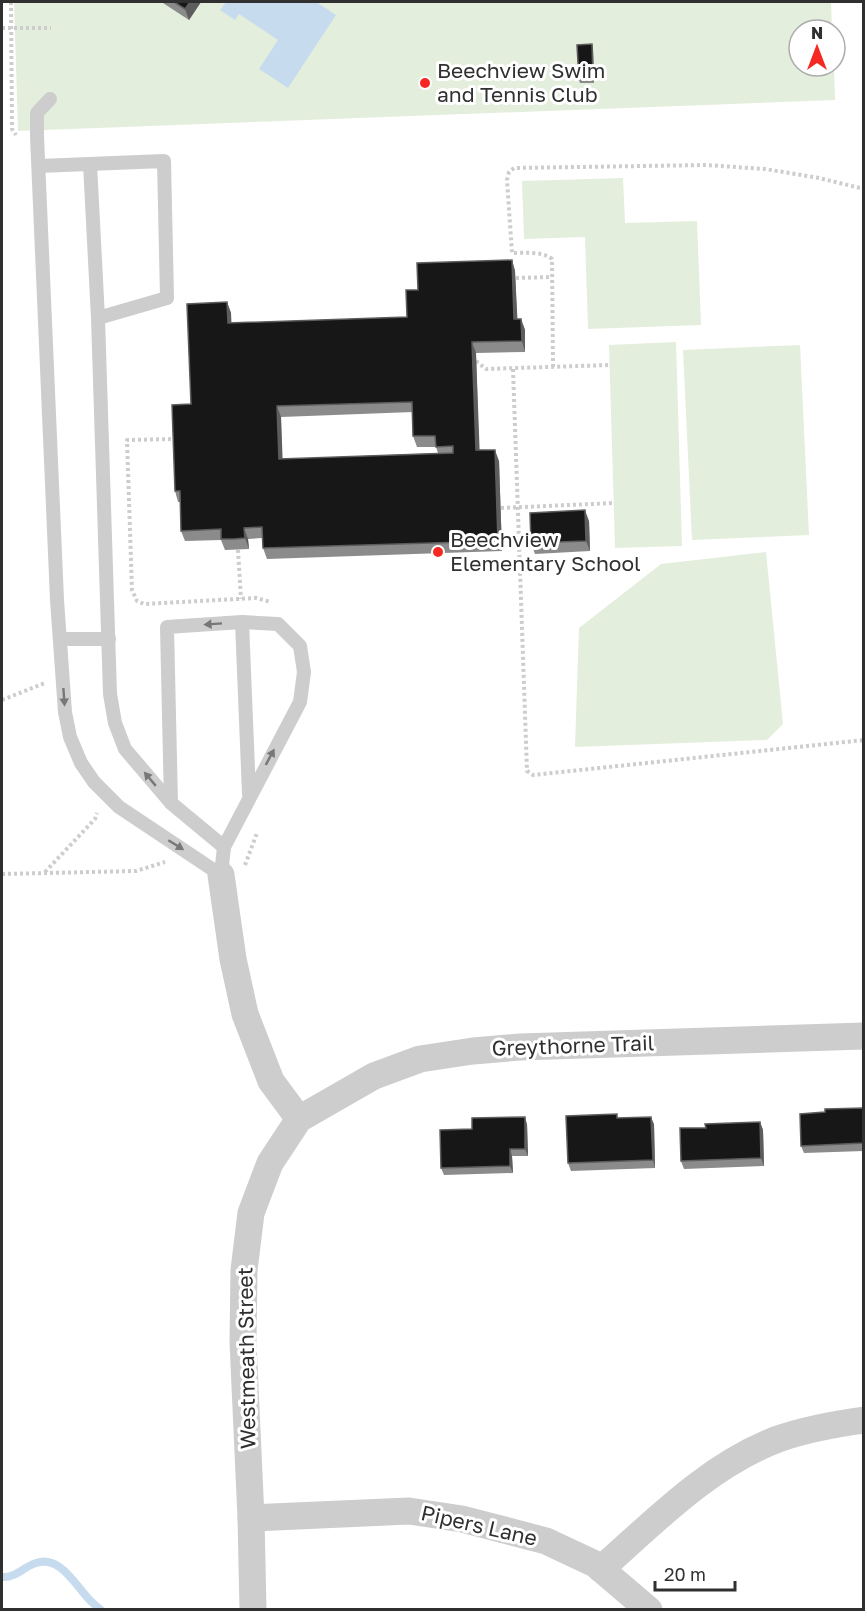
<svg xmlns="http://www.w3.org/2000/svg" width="865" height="1611" font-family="'Golos Text',sans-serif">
<rect width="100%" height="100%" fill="#fff"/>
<!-- green -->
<g fill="#e4eedc">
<path d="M14 2H831L832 30H799V66H834L835 100 18 131Z"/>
<path d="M623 178 625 223 697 221 701 325 588 329 585 237 524 239 522 181Z"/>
<path d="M676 342 682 546 615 548 609 345Z"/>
<path d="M800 345 809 535 692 540 683 350Z"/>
<path d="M766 552 783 724 767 740 575 747 579 628 661 564Z"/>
</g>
<!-- water -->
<path fill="#c7dbef" d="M226 2H316L336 15 288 88 259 69 278 40 239 14 235 20 220 10Z"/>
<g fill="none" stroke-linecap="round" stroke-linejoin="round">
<!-- stream -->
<path stroke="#c7dbef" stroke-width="8" d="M2 1577C16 1578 23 1567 36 1563 59 1555 74 1583 87 1597 91 1602 96 1606 101 1610"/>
<!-- path -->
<g stroke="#cdcdcd" stroke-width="4" stroke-dasharray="3 3" stroke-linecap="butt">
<path d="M11 2 12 129 16 135"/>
<path d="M2 28H51"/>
<path d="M516 278 552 277"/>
<path d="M476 361 486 369 610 365"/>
<path d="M553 367 552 259C543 251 523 253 512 253L507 180 509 172 514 168 706 165 765 169 819 178 864 189"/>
<path d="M513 369 527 771 533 775 864 740"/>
<path d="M177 439 127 440 132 590 137 601 144 604 256 598 271 602"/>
<path d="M501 508 614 503"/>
<path d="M238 550 241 599"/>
<path d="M2 700 45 683"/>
<path d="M245 865 257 833"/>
<path d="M45 872 95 819 97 813"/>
<path d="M2 874 136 871 165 862"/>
</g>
<!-- service -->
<g stroke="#cdcdcd" stroke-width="14">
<path d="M50 99 37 113V136L57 600 65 712 70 737 81 763 94 782 119 807 221 875 224 847 300 702 304 672 300 646 278 624 242 622 167 627 171 803"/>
<path d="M90 164 98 318 110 694 115 723 125 749 171 803 224 847"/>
<path d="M39 166 164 161 167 298 98 318"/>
<path d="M242 622 249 794"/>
<path d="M60 639H109"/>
</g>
<!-- minor -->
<g stroke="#cdcdcd" stroke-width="27">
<path d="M221 875 233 959 245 1014 271 1081 299 1119"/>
<path d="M251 1518 409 1511 462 1519 546 1541 595 1564 649 1610"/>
<path d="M601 1569C655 1521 709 1465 778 1439 806 1429 835 1424 864 1420"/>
<path d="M253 1610 251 1518 243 1342 244 1270 251 1213 270 1163 299 1119 374 1076 420 1059 473 1051 520 1047 864 1036"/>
</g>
</g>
<!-- wall -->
<g fill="#8b8b8b" fill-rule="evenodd">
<path d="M163 2H201L189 20 163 3Z"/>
<path d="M592 44 593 48 594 83H580L579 80Z"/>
<path d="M512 260 515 271 517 319H521L525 330V352L476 353 479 450 499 461 502 551 267 559 263 548 262 538 248 539 249 549 225 550 221 540 185 541 181 531 180 502H178L175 491 191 404 227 302 231 313V323L407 317 418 290ZM413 412V436L417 447H436L438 453 282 459 281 417Z"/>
<path d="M589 521 590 551 535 554 531 543Z"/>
<path d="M864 1108V1151L804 1153 801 1146 825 1112Z"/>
<path d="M618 1118 654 1124 655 1168 571 1171 568 1163Z"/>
<path d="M760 1122 763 1130 764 1166 684 1169 681 1161 706 1128Z"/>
<path d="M527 1124 528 1156H512L513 1173 444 1175 441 1168 472 1129Z"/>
</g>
<!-- shaded-wall -->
<g fill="#5d5d5d">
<path d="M190 2H201L189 20 185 9Z"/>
<path d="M592 44 593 48 594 83 593 79Z"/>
<path d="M512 260 515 271 518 330 514 319Z"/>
<path d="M227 302 231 313 232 334 228 323Z"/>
<path d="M521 319 525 330V352L522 341Z"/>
<path d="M472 342 476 353 480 461 476 450Z"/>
<path d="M277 406 281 417 283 470 279 459Z"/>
<path d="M495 450 499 461 502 551 498 541Z"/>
<path d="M585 510 589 521 590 551 586 541Z"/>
<path d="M244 528 248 539 249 549 245 538Z"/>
<path d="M525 1117 527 1124 528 1156 525 1149Z"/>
<path d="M651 1117 654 1124 655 1168 653 1160Z"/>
<path d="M760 1122 763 1130 764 1166 761 1158Z"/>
<path d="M510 1149 512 1156 513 1173 510 1166Z"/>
</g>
<!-- building -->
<g fill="#171717" stroke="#5d5d5d" stroke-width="1.5" fill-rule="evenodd">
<path d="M174 2H190L185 9Z"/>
<path d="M592 44 593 79 579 80 577 45Z"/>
<path d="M512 260 514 319H521L522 341 472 342 476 450H495L498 541 263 548 262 527 244 528 245 538 234 539H221V529L181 531 180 491H175L172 405 191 404 187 304 227 302 228 323 407 317 406 290H418L417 263ZM412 402 413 436H435L436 447 453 446V453L279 459 277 406Z"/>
<path d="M585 510 586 541 531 543 530 513Z"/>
<path d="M864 1108V1143L801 1146 800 1114 825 1112V1109Z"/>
<path d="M617 1114V1118L651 1117 653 1160 568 1163 566 1116Z"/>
<path d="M525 1117V1149H510V1166L441 1168 440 1130 472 1129V1118Z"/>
<path d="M760 1122 761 1158 681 1161 680 1128H706L705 1124Z"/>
</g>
<!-- one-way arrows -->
<defs><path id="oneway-solid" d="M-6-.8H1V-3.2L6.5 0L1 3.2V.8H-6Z" transform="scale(1.5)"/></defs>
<g fill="#777">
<use href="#oneway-solid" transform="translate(213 624) rotate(176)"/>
<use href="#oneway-solid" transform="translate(64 697) rotate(86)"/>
<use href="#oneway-solid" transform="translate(270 757) rotate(-62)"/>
<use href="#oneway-solid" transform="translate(150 779) rotate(-130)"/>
<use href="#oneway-solid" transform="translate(176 845) rotate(32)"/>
</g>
<!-- markers -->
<g fill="#f62922" stroke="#fff" stroke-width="2">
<circle cx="425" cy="83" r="6"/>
<circle cx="438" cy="552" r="6"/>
</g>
<g text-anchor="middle" stroke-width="6" stroke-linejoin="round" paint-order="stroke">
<!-- poi labels -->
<g font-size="21" fill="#303030" stroke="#fff" text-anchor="start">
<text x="437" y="78">Beechview Swim<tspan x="437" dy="24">and Tennis Club</tspan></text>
<text x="450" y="547">Beechview<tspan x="450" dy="24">Elementary School</tspan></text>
</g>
<!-- street labels -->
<g font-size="21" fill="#303030" stroke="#fff">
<text transform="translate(573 1046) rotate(-2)" y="7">Greythorne Trail</text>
<text transform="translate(247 1358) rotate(-91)" y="7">Westmeath Street</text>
<text transform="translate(479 1526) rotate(13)" y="7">Pipers Lane</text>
</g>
</g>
<!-- border -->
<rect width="865" height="1611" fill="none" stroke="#303030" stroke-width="6"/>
<!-- north arrow -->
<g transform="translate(817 48)"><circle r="28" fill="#ffffff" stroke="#acacac" stroke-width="1.5"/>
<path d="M0-4.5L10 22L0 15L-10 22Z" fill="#f62922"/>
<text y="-9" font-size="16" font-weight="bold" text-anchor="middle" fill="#303030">N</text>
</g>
<!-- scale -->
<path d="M655 1581v9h80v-9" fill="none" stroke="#303030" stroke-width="3"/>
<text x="664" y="1581" font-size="18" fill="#303030" stroke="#ffffff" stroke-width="4.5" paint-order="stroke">20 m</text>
</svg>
